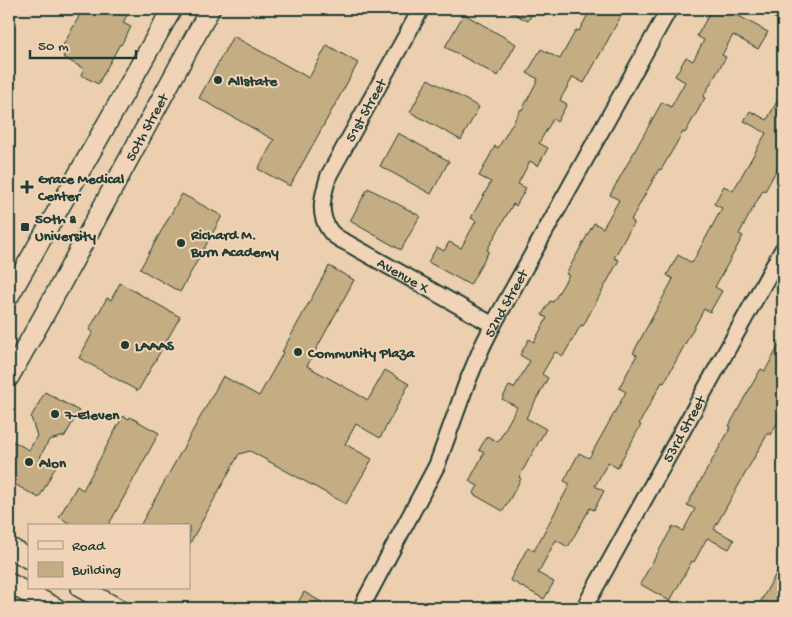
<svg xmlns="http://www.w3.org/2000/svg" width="792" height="617" font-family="'Gochi Hand',sans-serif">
<rect width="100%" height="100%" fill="#eccfae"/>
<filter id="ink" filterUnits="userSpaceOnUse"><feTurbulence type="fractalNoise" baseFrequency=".02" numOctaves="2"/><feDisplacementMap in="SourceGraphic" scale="10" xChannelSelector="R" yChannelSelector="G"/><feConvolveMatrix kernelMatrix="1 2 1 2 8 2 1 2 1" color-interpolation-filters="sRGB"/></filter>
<g filter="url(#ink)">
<!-- building -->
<g fill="#c4ad82" stroke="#1f3d34">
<path d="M83 9H130L123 23 131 27 121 45 120 44 98 84 81 75 84 69 63 57 65 54 60 51Z"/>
<path d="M505 9H535L528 21Z"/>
<path d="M591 9H625L584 83 573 77 560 100 567 104 557 122 553 119 539 143 548 148 538 166 530 161 518 184 526 188 516 206 513 204 487 250 489 251 470 285 428 262 437 247 444 251 449 242 461 248 476 221 471 218 491 182 479 176 495 146 498 148 521 109 522 110 538 79 527 73 541 49 560 59 576 30 579 31Z"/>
<path d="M712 9H726L768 32 758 49 733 35 722 55 726 57 703 97 705 98 685 133 683 132 661 170 659 169 631 220 634 222 614 258 619 260 583 326 581 325 563 356 555 352 542 374 548 378 526 418 546 429 519 477 521 479 503 511 473 494 478 486 469 481 484 453 479 450 487 436 498 442 517 407 502 399 509 386 514 388 530 361 520 355 529 339 534 342 547 318 542 315 550 301 553 302 569 275 566 274 594 223 603 228 619 200 610 195 662 102 671 107 685 82 675 76 686 57 693 61 704 40 697 36Z"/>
<path d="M464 14 516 44 498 76 445 47Z"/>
<path d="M233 36 309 78 327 45 358 63 290 186 258 169 274 140 199 98Z"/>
<path d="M428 79 479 107 461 140 410 112Z"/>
<path d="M783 90V158L765 191 763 190 739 234 743 236 715 287 722 291 710 312 704 309 664 383 662 382 639 424 641 425 617 468 608 462 595 486 604 491 594 510 590 508 568 547 556 540 538 573 554 582 544 599 510 580 528 547 534 551 570 484 564 481 579 453 589 458 626 392 619 388 637 355 633 353 673 279 667 275 678 255 692 263 722 208 714 204 724 186 733 191 766 133 744 121 750 111 767 120Z"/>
<path d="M398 133 449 161 431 194 380 166Z"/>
<path d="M368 188 420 216 401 250 350 221Z"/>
<path d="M182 194 222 216 180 292 140 269Z"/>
<path d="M329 266 354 280 307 366 368 400 385 370 409 384 380 438 356 424 345 444 372 459 346 504 250 451 239 454 189 545V526H140L223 376 259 396 283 353 282 352Z"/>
<path d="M120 283 180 317 138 391 79 358 93 332 89 330 107 298 111 300Z"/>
<path d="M783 338V413L771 435 768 433 714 529 734 540 729 549 707 538 694 562 692 561 670 601 640 584 673 526 683 531 695 509 687 505 731 427 729 426 746 395 761 369 765 371Z"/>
<path d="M45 392 79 411 65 436 49 440 40 457 56 466 39 498 9 481V439L29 450 37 436 31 417Z"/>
<path d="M123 416 129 419 130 417 159 433 108 526H74L59 517 77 486 83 490Z"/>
<path d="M783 561V608H757Z"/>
<path d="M304 592 332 608H295Z"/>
</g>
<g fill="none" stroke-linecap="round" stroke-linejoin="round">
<!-- minor casing -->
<g stroke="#1f3d34" stroke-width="19">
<g id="minor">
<path id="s1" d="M421 9 329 175C323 194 317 214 330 231 334 237 343 241 349 244L493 325"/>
<path d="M777 9 783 12"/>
<path id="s2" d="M361 608 437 465 466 385 482 347 493 325 669 9"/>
<path id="s3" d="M584 608 783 249"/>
</g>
</g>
<!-- major casing -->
<g stroke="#1f3d34" stroke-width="22">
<g id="major">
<path d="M9 296 172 9"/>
<path id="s4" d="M9 377 43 317 210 9"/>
<path d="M9 547 29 559"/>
<path d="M9 583 56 608"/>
<path d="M81 588 117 608"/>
</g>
</g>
<!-- minor -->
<use href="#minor" stroke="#f1d4b7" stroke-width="15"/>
<!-- major -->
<use href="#major" stroke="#f1d4b7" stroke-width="19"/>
</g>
</g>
<!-- markers -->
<g fill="#1f3d34" stroke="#f1d4b7" stroke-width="2">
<circle cx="218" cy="80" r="5"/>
<path d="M24.5 179.5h5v5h5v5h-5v5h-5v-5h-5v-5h5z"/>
<rect x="20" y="222" width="10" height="10" rx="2.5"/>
<circle cx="181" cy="243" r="5"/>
<circle cx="125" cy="345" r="5"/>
<circle cx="298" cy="352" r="5"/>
<circle cx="55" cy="414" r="5"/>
<circle cx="29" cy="462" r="5"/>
</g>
<g text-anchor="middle" stroke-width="4" stroke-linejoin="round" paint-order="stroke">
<!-- poi labels -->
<g font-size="15" font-weight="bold" fill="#1f3d34" stroke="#f1d4b7" text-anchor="start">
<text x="228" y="85">Allstate</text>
<text x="38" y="183">Grace Medical<tspan x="38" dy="17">Center</tspan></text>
<text x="35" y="223">50th &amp;<tspan x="35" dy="17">University</tspan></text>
<text x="191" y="239">Richard M.<tspan x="191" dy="17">Burn Academy</tspan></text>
<text x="135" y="350">LAAAS</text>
<text x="308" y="357">Community Plaza</text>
<text x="65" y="419">7-Eleven</text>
<text x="39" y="467">Alon</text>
</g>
<!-- street labels -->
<g font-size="15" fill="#1f3d34" stroke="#f1d4b7">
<text transform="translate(365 110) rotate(-61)" y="5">51st Street</text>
<text dy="5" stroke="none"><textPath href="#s4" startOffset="285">50th Street</textPath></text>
<text dy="5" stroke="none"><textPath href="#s1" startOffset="334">Avenue X</textPath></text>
<text dy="5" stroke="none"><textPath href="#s2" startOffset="338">52nd Street</textPath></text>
<text dy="5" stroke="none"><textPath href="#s3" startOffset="205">53rd Street</textPath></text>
</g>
</g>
<!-- margin -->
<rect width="792" height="617" fill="none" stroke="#f1d4b7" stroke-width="30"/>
<rect x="15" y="15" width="762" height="587" fill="none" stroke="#1f3d34" stroke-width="2" filter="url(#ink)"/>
<!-- legend -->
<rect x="28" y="524" width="162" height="65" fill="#f1d4b7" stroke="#9d9883"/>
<rect x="38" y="541" width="25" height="8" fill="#f1d4b7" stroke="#9d9883"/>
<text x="72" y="550" font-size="15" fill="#1f3d34">Road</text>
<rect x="38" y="562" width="25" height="15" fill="#c4ad82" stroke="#9d9883"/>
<text x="72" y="574" font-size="15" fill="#1f3d34">Building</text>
<!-- scale -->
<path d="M30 50v8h106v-8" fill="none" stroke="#1f3d34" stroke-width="2.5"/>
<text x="38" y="50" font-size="15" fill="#1f3d34" stroke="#f1d4b7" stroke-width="4" paint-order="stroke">50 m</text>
</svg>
